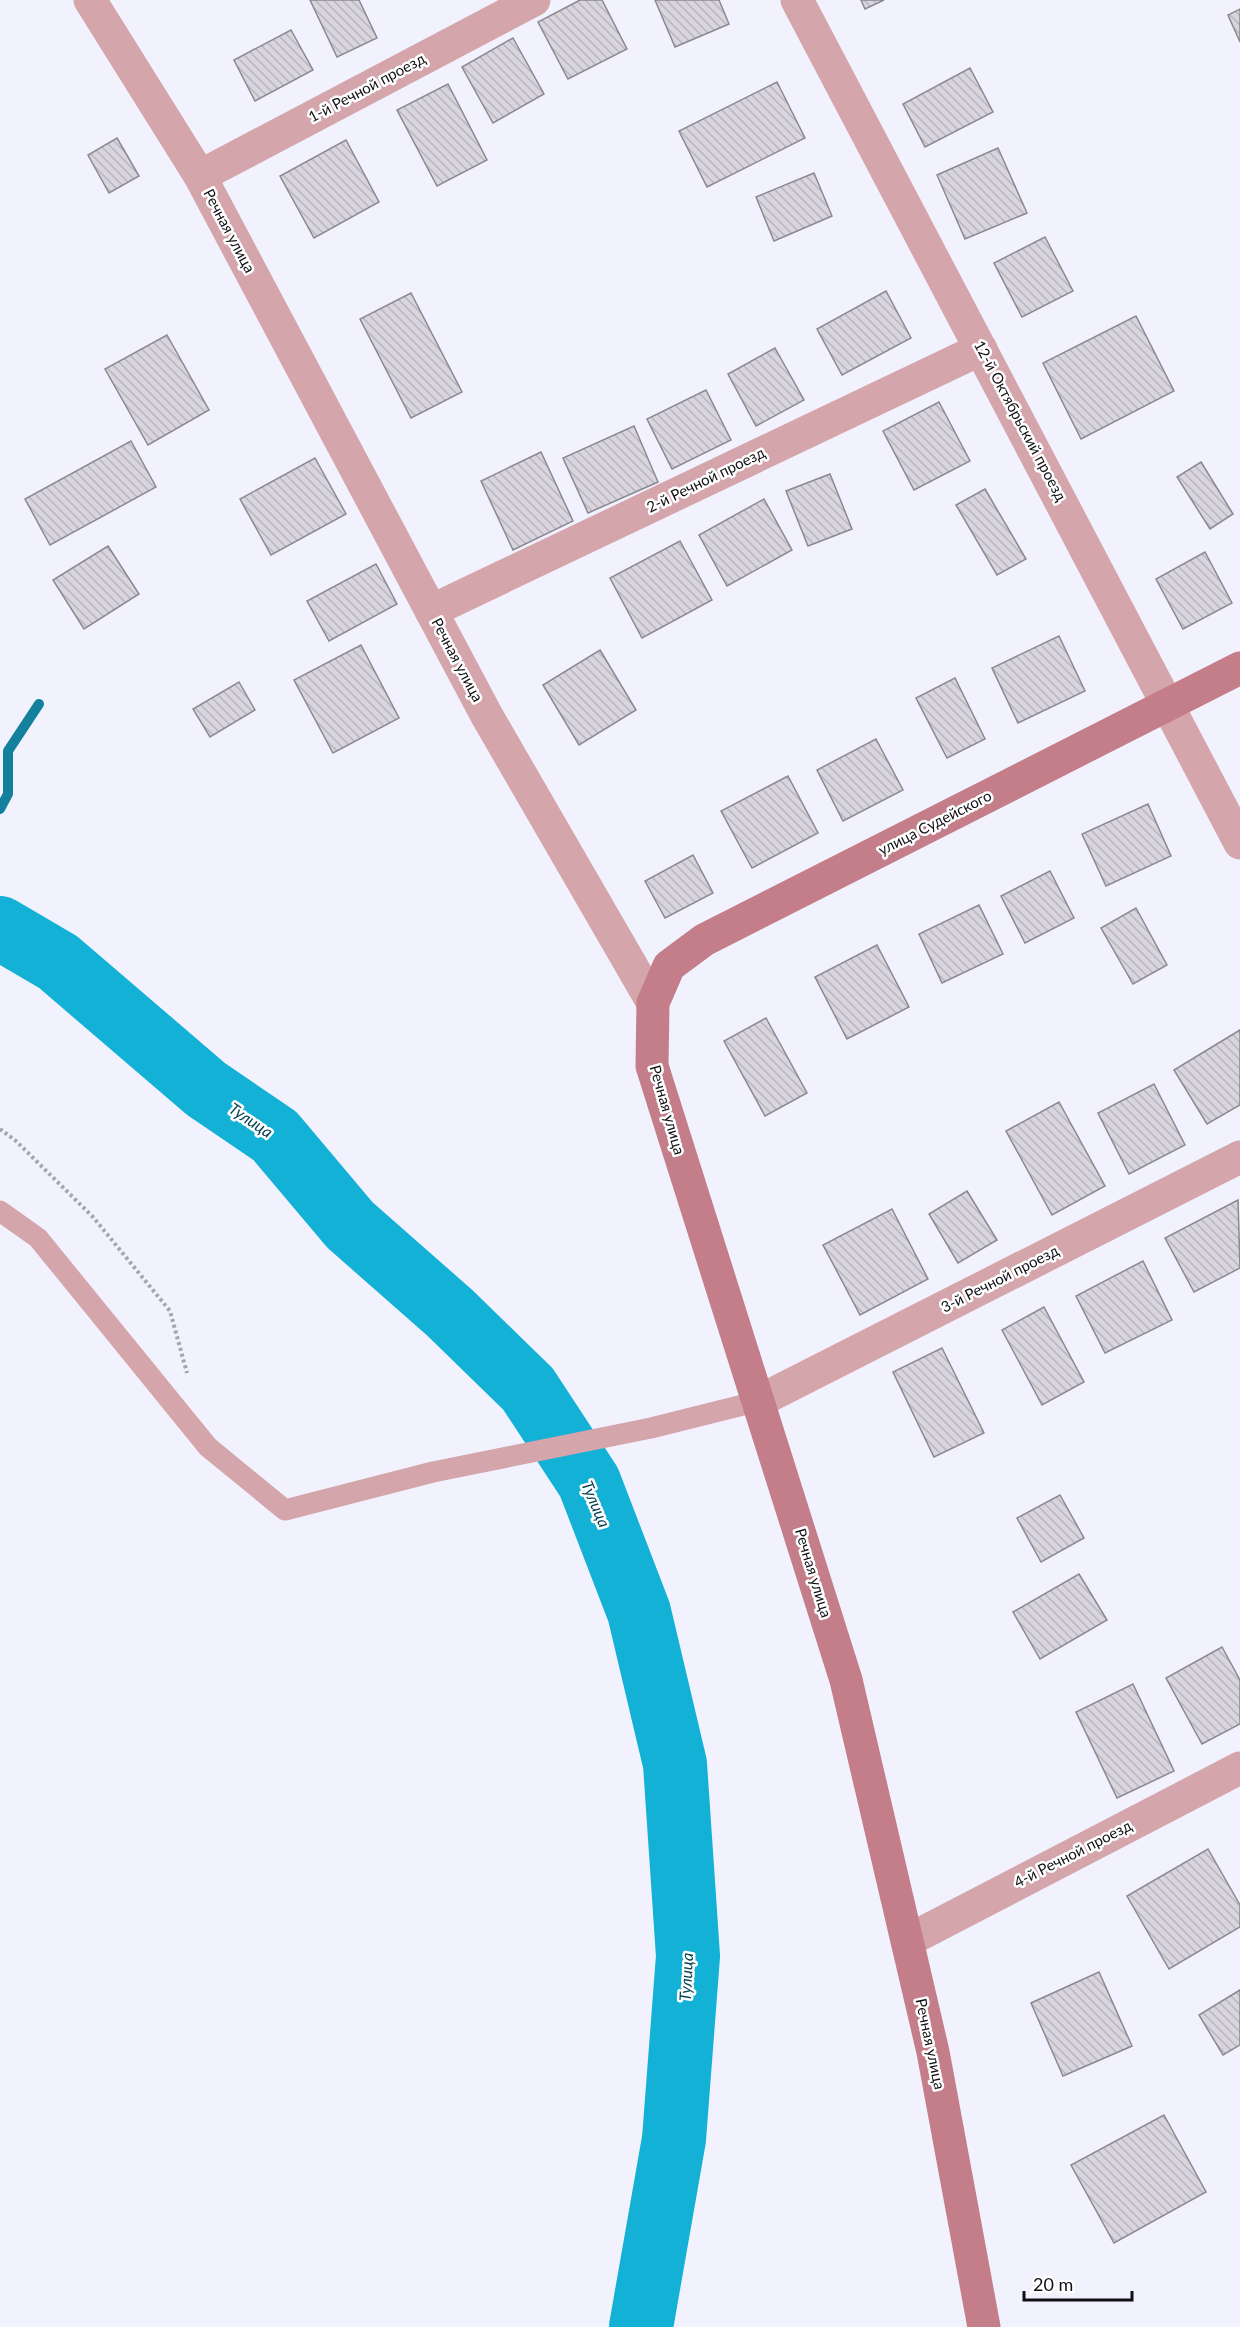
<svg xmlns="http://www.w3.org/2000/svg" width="1240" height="2327" font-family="Lato,sans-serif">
<defs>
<pattern id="building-back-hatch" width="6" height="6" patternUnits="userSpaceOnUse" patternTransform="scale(1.5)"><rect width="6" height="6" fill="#d9d5df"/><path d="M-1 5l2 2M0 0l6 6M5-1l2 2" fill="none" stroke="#b9b6be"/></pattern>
</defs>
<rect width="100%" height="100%" fill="#f1f2fd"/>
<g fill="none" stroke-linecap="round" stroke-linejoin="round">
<!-- stream -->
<path stroke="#13819d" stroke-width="10" d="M0 809 8 794V751L39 704"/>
<!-- river -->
<path stroke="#14b1d7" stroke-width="64" d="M0 928 58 962 206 1089 275 1136 350 1225 450 1313 528 1389 589 1482 639 1612 675 1764 688 1956 674 2139 641 2327"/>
</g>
<!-- building -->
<g fill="url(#building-back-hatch)" stroke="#8c8891" stroke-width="1.5">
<path d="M310 0H359L377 38 337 57Z"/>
<path d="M580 0H602L627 49 568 79 538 22Z"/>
<path d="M655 0H719L729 24 675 47Z"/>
<path d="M861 0H884L865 9Z"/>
<path d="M1240 9V42L1228 15Z"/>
<path d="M291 30 313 70 255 101 234 60Z"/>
<path d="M513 38 544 94 493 123 462 67Z"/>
<path d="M970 68 993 112 925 147 903 104Z"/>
<path d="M777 82 805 138 707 187 679 131Z"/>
<path d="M448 84 487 160 437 186 397 110Z"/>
<path d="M117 138 139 176 109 193 88 155Z"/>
<path d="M346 140 379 202 314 238 280 176Z"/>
<path d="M998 148 1027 213 965 239 937 175Z"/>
<path d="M814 173 832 216 774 241 756 197Z"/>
<path d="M1045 237 1073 291 1022 317 994 263Z"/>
<path d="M886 291 911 338 842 375 817 329Z"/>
<path d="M411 293 462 392 411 418 360 319Z"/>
<path d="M1136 316 1174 391 1081 439 1043 363Z"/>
<path d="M167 335 209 410 148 445 105 369Z"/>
<path d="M775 348 804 400 756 426 728 374Z"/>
<path d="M706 390 731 440 672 469 647 419Z"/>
<path d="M939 402 970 461 914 490 883 431Z"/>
<path d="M634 426 658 482 588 513 563 458Z"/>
<path d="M131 441 156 487 50 545 25 499Z"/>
<path d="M541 452 573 521 513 550 481 481Z"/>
<path d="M315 458 346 514 271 555 240 499Z"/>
<path d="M1201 462 1233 514 1210 529 1177 477Z"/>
<path d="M830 474 852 529 808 546 786 491Z"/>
<path d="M985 489 1026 559 997 575 956 505Z"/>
<path d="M764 499 792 550 727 586 699 535Z"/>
<path d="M680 541 712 600 642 638 610 578Z"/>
<path d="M108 546 139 594 84 629 53 580Z"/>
<path d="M1205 552 1232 603 1183 629 1156 579Z"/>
<path d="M376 564 397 604 329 641 307 601Z"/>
<path d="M1059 636 1085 691 1018 723 992 668Z"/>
<path d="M361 645 399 718 333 753 294 680Z"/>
<path d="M600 650 636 710 579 745 543 685Z"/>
<path d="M955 678 985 739 947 758 916 698Z"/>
<path d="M239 682 255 710 210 737 193 709Z"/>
<path d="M876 739 903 790 843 821 817 770Z"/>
<path d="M788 776 818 833 752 868 721 811Z"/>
<path d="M1148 804 1171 856 1106 886 1082 834Z"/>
<path d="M693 855 713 893 665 918 645 881Z"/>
<path d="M1050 871 1074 918 1025 943 1001 896Z"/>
<path d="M979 905 1003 954 942 983 919 934Z"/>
<path d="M1136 908 1167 965 1133 984 1101 928Z"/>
<path d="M877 945 909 1007 847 1039 815 977Z"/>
<path d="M766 1018 807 1093 765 1116 724 1041Z"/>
<path d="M1240 1030V1105L1207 1124 1174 1070Z"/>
<path d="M1154 1084 1185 1145 1129 1174 1098 1113Z"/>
<path d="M1059 1102 1105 1186 1052 1215 1006 1131Z"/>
<path d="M967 1191 997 1240 958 1263 929 1214Z"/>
<path d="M1238 1200 1240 1268 1194 1292 1165 1238Z"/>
<path d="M892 1209 928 1279 860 1315 823 1245Z"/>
<path d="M1143 1261 1172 1320 1105 1353 1076 1296Z"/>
<path d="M1044 1307 1084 1382 1042 1405 1002 1330Z"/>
<path d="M942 1348 984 1433 934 1457 893 1372Z"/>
<path d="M1060 1495 1084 1538 1041 1562 1017 1518Z"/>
<path d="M1079 1574 1107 1620 1040 1659 1013 1612Z"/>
<path d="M1222 1647 1240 1680V1724L1202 1744 1166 1678Z"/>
<path d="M1133 1684 1174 1771 1117 1798 1076 1712Z"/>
<path d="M1208 1849 1240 1905V1927L1169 1969 1127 1896Z"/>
<path d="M1099 1972 1132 2046 1063 2076 1031 2003Z"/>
<path d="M1240 1990V2045L1223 2055 1199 2015Z"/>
<path d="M1164 2115 1206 2192 1114 2243 1071 2165Z"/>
</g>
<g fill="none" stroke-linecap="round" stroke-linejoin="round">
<!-- path -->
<path stroke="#a5a5ae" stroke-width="4" stroke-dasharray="3 3" stroke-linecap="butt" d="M0 1129 16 1141 93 1217 170 1311 187 1373"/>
<!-- lane -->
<path stroke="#d5a5ac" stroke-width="21" d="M0 1211 38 1238 208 1447 285 1510 433 1472 651 1428 759 1401"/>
<!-- street -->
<g stroke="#d5a5ac" stroke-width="33">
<path d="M90 0 200 176 487 716 653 1003"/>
<path d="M797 0 1240 843"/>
<path d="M200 176 534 0"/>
<path d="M431 611 981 349"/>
<path d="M759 1401 1240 1157"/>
<path d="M907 1941 1240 1768"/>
</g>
<!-- secondary -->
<path stroke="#c37e8a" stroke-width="33" d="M984 2327 933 2052 846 1680 652 1066 653 1003 669 966 704 940 1240 668"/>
</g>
<g text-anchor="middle" stroke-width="5" stroke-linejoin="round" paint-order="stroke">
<!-- street labels -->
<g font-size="15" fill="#111115" stroke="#fff">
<text transform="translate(367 88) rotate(-28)" y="5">1-й Речной проезд</text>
<text transform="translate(229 231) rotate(62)" y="5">Речная улица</text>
<text transform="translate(1020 421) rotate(62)" y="5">12-й Октябрьский проезд</text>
<text transform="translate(706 480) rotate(-26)" y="5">2-й Речной проезд</text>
<text transform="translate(457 660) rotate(62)" y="5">Речная улица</text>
<text transform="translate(935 823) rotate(-27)" y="5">улица Судейского</text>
<text transform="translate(667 1110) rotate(74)" y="5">Речная улица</text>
<text transform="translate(1000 1279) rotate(-27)" y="5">3-й Речной проезд</text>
<text transform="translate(813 1573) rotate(73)" y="5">Речная улица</text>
<text transform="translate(1073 1854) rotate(-27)" y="5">4-й Речной проезд</text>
<text transform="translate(930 2044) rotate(78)" y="5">Речная улица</text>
</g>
<!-- water labels -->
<g font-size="16" font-style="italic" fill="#064453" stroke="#fff">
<text transform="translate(251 1120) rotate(34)" y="6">Тулица</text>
<text transform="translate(596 1504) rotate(67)" y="6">Тулица</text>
<text transform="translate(686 1977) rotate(-87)" y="6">Тулица</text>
</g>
</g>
<!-- scale -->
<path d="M1024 2291v9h108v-9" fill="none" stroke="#111115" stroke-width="3"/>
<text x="1033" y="2291" font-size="18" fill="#111115" stroke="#ffffff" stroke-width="4.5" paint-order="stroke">20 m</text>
</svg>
